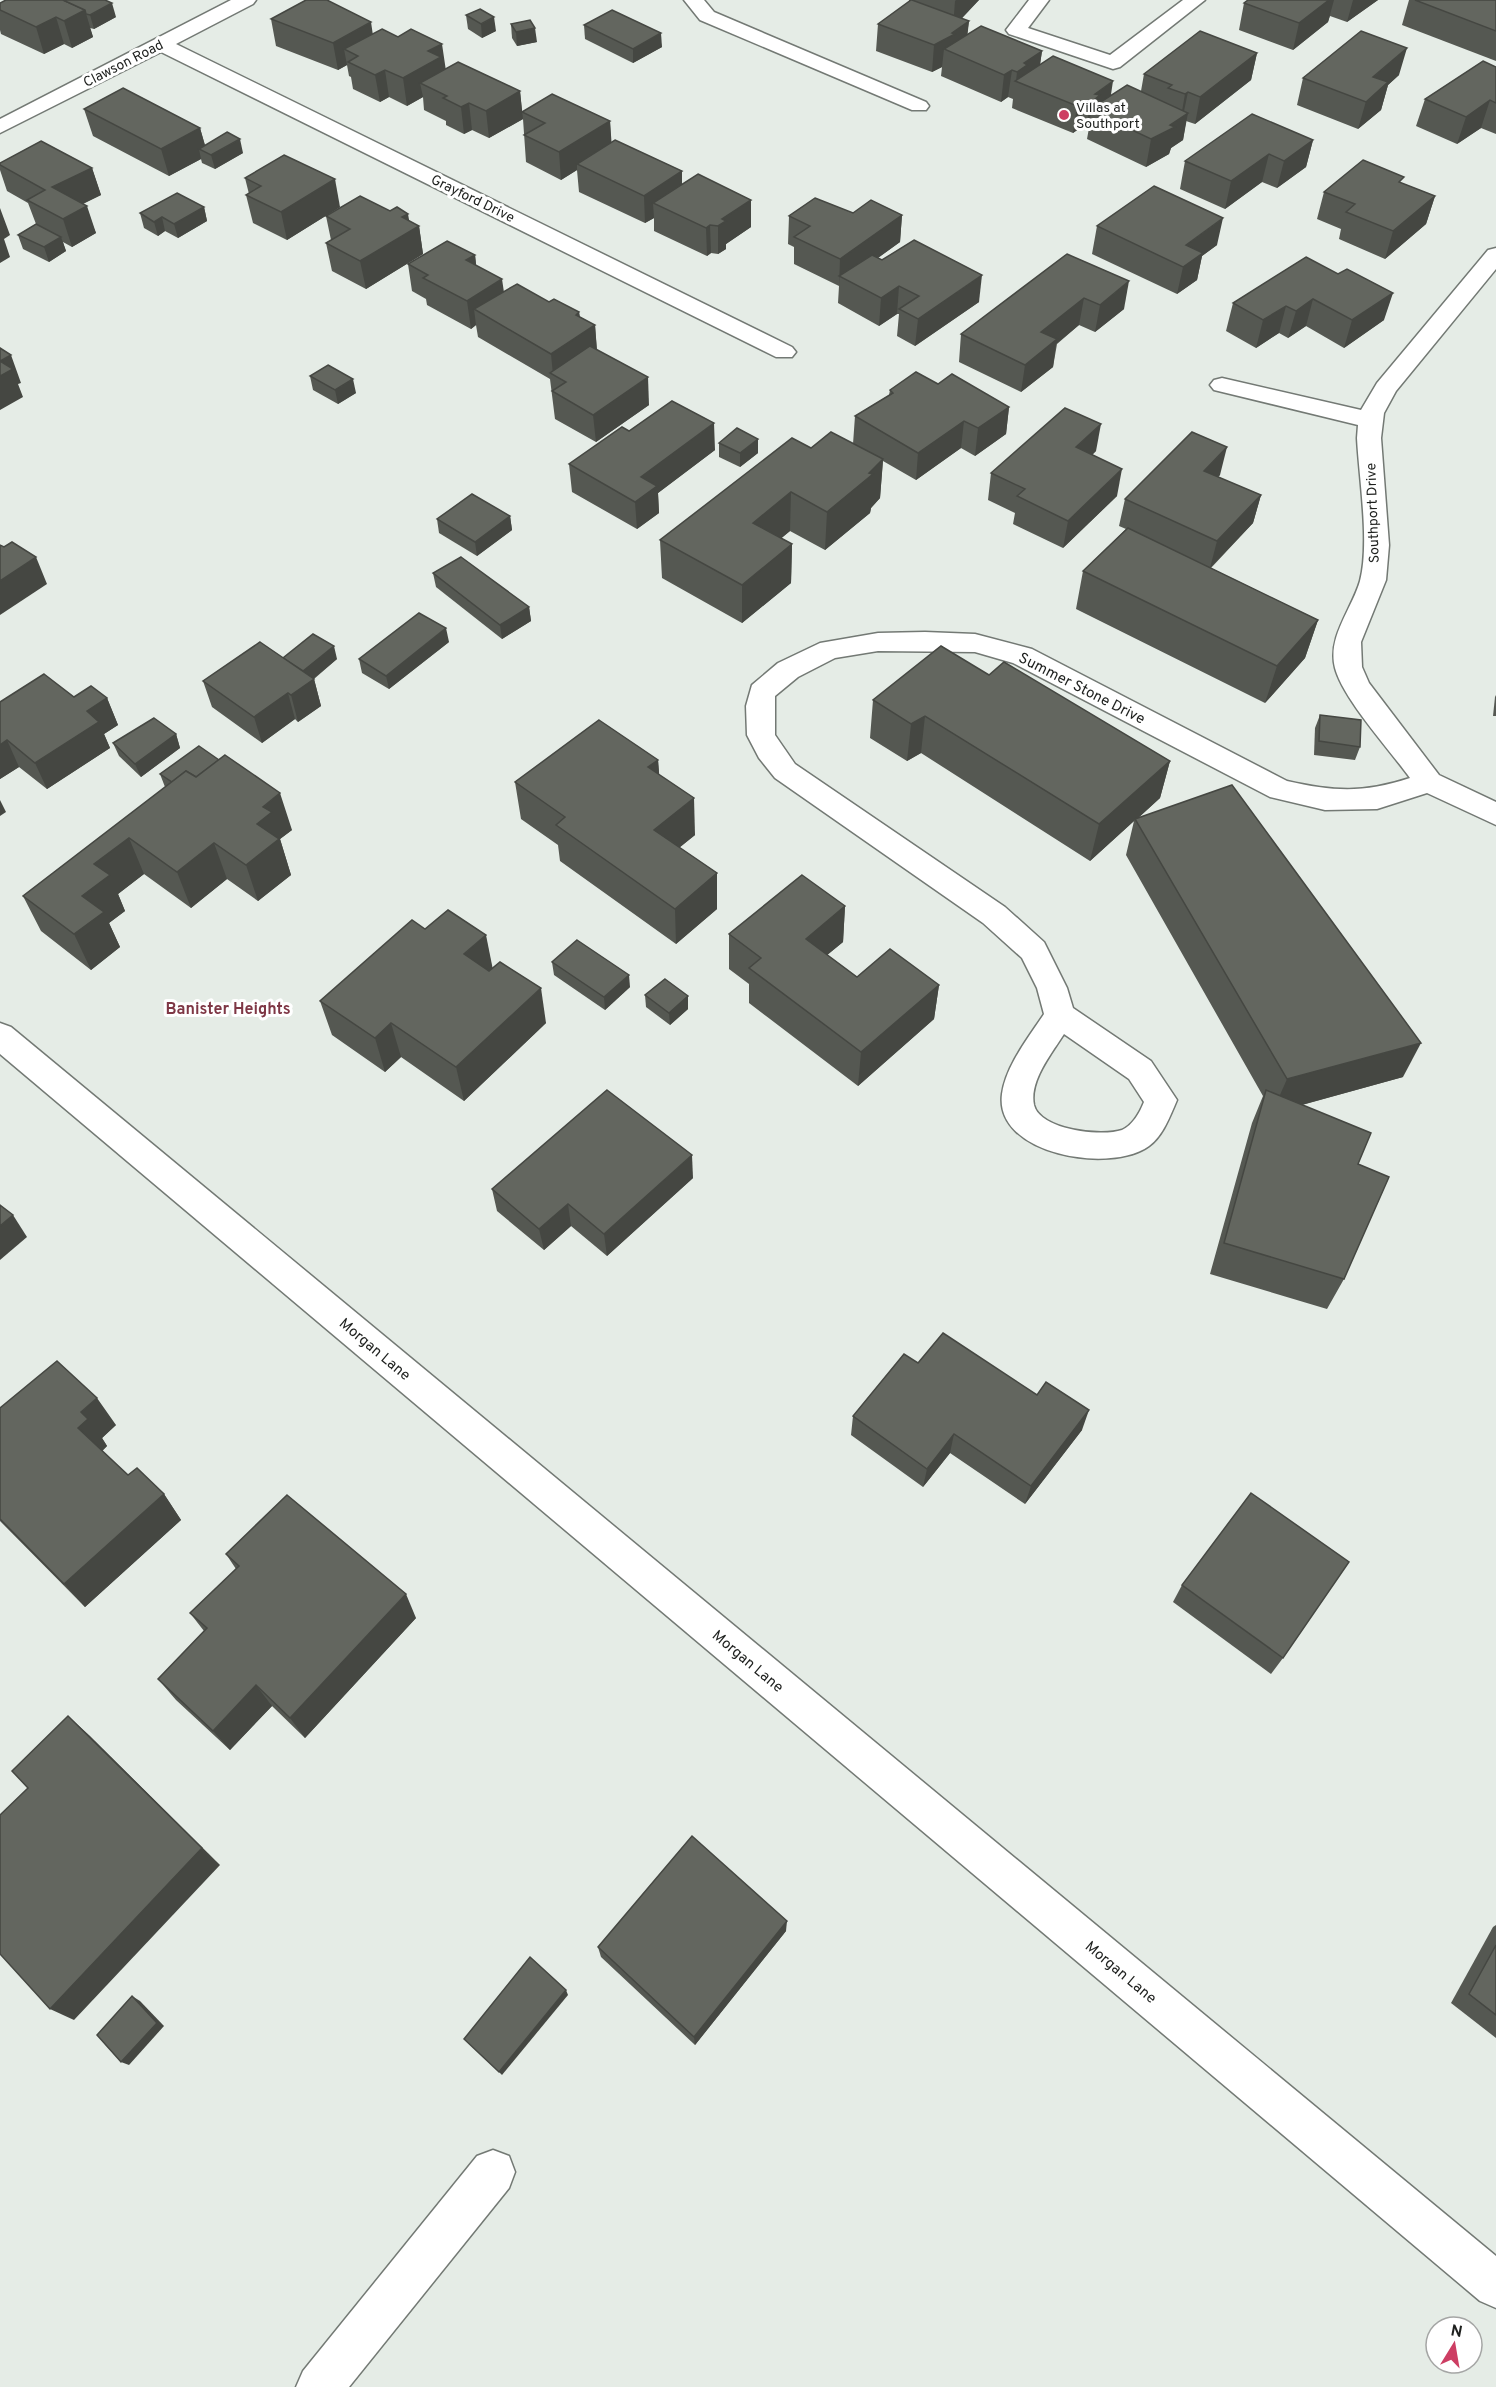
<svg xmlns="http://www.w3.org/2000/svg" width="1496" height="2387" font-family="Overpass,sans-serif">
<rect width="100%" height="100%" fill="#e5ece6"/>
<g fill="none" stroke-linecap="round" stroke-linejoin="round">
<!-- minor casing -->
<g stroke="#737974" stroke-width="3">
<g id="minor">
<path d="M231 0H256L253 4 176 44 792 347 796 352 792 357H776L161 52 0 133V119Z"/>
<path d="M684 0H704L714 12 926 102 929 106 926 110H912L700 20Z"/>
<path d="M1029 0H1049L1028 28 1110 55 1183 0H1205L1120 67 1113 69 1009 34 1006 30Z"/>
<path d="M1496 248V269L1396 391 1384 413 1381 438 1389 545 1386 580 1361 642 1362 667 1369 683 1439 775 1496 802V825L1427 793 1377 809 1325 810 1270 797 1013 663 975 652 878 651 835 658 798 677 775 696V735L795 764 1005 907 1044 942 1067 988 1073 1008 1151 1061 1177 1100C1170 1116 1163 1136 1149 1146 1111 1174 994 1155 1002 1094 1006 1065 1029 1037 1044 1014L1037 988 1022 958 983 923 775 778 759 758 747 735 746 706 752 685 778 663 820 643 878 633 925 632 975 634 1032 649 1287 781C1335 792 1364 793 1410 778 1390 750 1343 699 1335 668 1327 637 1352 609 1360 581 1370 543 1359 478 1357 438L1358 425 1214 390 1210 385 1214 380 1222 378 1361 410 1377 383 1488 250ZM1064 1034 1129 1079 1144 1102C1140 1112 1133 1125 1122 1130 1102 1137 1040 1130 1034 1105 1029 1081 1052 1053 1064 1034Z"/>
<path d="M0 1023 11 1027 1496 2256V2308L1480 2301 0 1054Z"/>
<path d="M493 2150 509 2156 515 2172 509 2188 349 2387H296L303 2371 477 2156Z"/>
</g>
</g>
<!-- minor -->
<use href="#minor" fill="#fff" fill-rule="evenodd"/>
</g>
<!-- wall -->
<g fill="#555852">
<path d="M909 0H979L961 18 969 21 967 34 1042 51 1040 64 1111 95 1141 91 1144 74 1257 53 1251 80 1195 124 1186 121 1183 140 1171 148 1169 154 1146 167 1087 139 1089 128 1086 130 1080 128 1073 133 1012 108 1013 99 1008 97 1001 102 941 76 942 67 932 72 876 51 878 24 909 2Z"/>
<path d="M1248 0H1378L1347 22 1330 16 1328 22 1293 50 1239 30 1244 3Z"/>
<path d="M1409 0H1496V61L1402 25Z"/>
<path d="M0 3 116 17 94 29 90 28 93 37 72 48 64 44 44 54 1 34 0 30Z"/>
<path d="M466 15 496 31 482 38 468 29Z"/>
<path d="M271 19 373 34 445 69 520 91 522 112 610 121 611 143 682 171V184L751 200V227L726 244V249L718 254 711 253 707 256 654 231V218L645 223 579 192 577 170 561 180 526 162 523 119 489 138 472 130 464 134 446 125V121L424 110 423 97 407 106 389 97 380 102 353 89 351 77 349 76 347 65 338 70 276 46Z"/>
<path d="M511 24 537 42 517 46 512 38Z"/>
<path d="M584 25 662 47 633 63 585 39Z"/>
<path d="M1496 67V134L1481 128 1457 144 1416 126 1425 99Z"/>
<path d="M1399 75 1388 85 1381 110 1358 129 1297 105 1303 78Z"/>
<path d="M84 109 200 128 205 145 243 153 215 169 202 163 201 159 169 176 93 136Z"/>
<path d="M1313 140 1306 167 1277 188 1262 182 1225 209 1180 189 1185 161Z"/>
<path d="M0 163 92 168 101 195 83 204 96 233 72 247 63 242 66 251 49 262 23 249 18 235 36 224 28 203 7 191 0 170Z"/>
<path d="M245 178 340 207 287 240 253 223 246 195 249 194Z"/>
<path d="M1402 183 1435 196 1426 224 1385 259 1339 239 1341 229 1317 219 1324 192Z"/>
<path d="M204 207 207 221 178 238 165 231 158 236 144 228 140 213Z"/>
<path d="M853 213 902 215 900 242 878 258 979 302 915 346 897 336 899 314H897L879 326 838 303 839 286 794 264V247L788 244 789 216Z"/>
<path d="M326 216 409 221 419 226 423 254 366 289 332 271 326 243 331 240Z"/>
<path d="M1097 226 1217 245 1202 256 1197 280 1177 294 1092 254Z"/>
<path d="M1067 254 1124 309 1095 332 1079 325 1057 344 1053 367 1021 392 959 362 961 334Z"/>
<path d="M475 255 476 265 504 292 549 302 579 312 580 317 595 325 597 350 649 405 596 442 555 419 550 379 478 337 476 325 471 329 427 305 426 299 412 291 408 264Z"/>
<path d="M1306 257 1384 320 1344 348 1306 326 1288 338 1279 333 1256 348 1226 331 1233 303Z"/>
<path d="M310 376 356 393 338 404 313 390Z"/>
<path d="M938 384 1009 407 1006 434 975 456 961 448 916 480 883 461 880 498 871 508 870 513 825 550 790 531 781 538 792 544 791 583 742 623 662 578 660 540 811 448 853 444 855 416 889 395 890 390Z"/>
<path d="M629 431 715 450 658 493 659 513 637 529 572 492 569 464Z"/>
<path d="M719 443 758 453 740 467 719 457Z"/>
<path d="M1096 451 1092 455 1117 496 1063 548 1013 524 1015 513 988 500 991 473Z"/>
<path d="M1220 475 1218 477 1261 495 1253 523 1211 568 1318 620 1305 658 1265 703 1076 609 1083 571 1126 529 1119 526 1125 499Z"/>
<path d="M510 516 512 530 477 556 439 533 437 519Z"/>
<path d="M433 573 529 607 531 621 502 639 436 587Z"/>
<path d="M449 642 389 689 362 673 359 659Z"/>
<path d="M283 658 337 659 314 679 321 706 298 722 295 719 262 743 212 707 203 681Z"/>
<path d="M989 675 1170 761 1160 798 1138 818 1403 1077 1302 1105 1358 1164 1344 1279 1327 1309 1210 1274 1252 1123 1263 1096 1126 855 1134 821 1090 861 921 753 907 761 870 738 873 700Z"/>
<path d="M1496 695V716H1493L1495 697Z"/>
<path d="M74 697 107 698 118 725 104 734 110 748 47 789 19 767 0 779V702Z"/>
<path d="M1320 715 1360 747 1355 760 1314 755 1315 728Z"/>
<path d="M176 734 180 748 141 777 119 756 113 743Z"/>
<path d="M658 760 659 774 695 835 679 848 717 873V909L676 944 560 861 558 845 521 819 515 782Z"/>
<path d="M160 774 292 830 280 839 291 875 258 901 227 879 191 908 144 874 118 894 125 911 109 923 120 947 91 970 41 931 23 896 165 787Z"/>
<path d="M845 906 843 942 827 955 857 977 939 985 934 1019 858 1086 749 1003V984L729 969V934Z"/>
<path d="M425 929 493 968 546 1023 464 1101 401 1057 385 1072 332 1035 320 1001Z"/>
<path d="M552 962 630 987 605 1010 554 975Z"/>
<path d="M645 995 688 996V1009L670 1025 646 1007Z"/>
<path d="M693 1178 607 1256 571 1226 544 1250 497 1211 492 1189Z"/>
<path d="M918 1363 1082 1430 1025 1504 950 1453 923 1487 851 1435 853 1416Z"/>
<path d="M0 1408 116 1425 102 1438 107 1446 102 1451 128 1475 164 1494 181 1520 85 1607 0 1521Z"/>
<path d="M226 1554 416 1618 305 1738 272 1706 230 1750 176 1700 158 1679 204 1631 190 1613 236 1569Z"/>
<path d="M1182 1585 1283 1658 1271 1674 1173 1602Z"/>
<path d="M1496 1925V2038L1451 2003 1493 1927Z"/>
<path d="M786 1931 695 2045 601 1957 598 1947Z"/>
</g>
<!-- shaded-wall -->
<g fill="#454742">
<path d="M956 0H979L953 28 955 1Z"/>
<path d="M1329 0H1334L1328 22 1293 50 1299 23Z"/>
<path d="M1353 0H1378L1347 22Z"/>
<path d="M112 3 116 17 94 29 90 15Z"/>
<path d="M85 10 93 37 72 48 64 21Z"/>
<path d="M56 17 64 44 44 54 36 27Z"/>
<path d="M494 17 496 31 482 38 481 24Z"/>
<path d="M969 21 966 48 944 49 942 67 932 72 934 45Z"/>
<path d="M371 22 375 49 358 56 344 49 347 65 338 70 333 43Z"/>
<path d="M535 28 537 42 517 46 516 32Z"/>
<path d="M661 33 662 47 633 63V49Z"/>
<path d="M442 44 446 71 420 83 423 97 407 106 403 78 428 51Z"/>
<path d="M1407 48 1399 75 1388 85 1381 110 1358 129 1373 77Z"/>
<path d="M1042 51 1038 79 1016 81 1017 72 1024 63Z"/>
<path d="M1257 53 1251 80 1195 124 1200 97Z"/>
<path d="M385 70 389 97 380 102 375 75Z"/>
<path d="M1012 70 1008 97 1001 102 1004 75Z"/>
<path d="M1113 81 1109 108 1099 106 1096 105 1094 113 1091 111 1089 128 1086 130 1090 103 1095 94Z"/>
<path d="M520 91 523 119 489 138 486 111Z"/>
<path d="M1188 92 1183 116 1188 113 1183 140 1171 148 1169 154 1146 167 1151 139 1181 117 1185 94Z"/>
<path d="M1490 100 1481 128 1457 144 1466 117Z"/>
<path d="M1084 101 1080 128 1073 133 1077 106Z"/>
<path d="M469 103 472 130 464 134 461 107Z"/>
<path d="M610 121 612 149 577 164V170L561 180 559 152Z"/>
<path d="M200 128 207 153 199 149 201 159 169 176 161 149Z"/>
<path d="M240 139 243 153 215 169 211 155Z"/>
<path d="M1313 140 1306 167 1277 188 1284 161Z"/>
<path d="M1269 154 1262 182 1225 209 1231 181Z"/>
<path d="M92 168 101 195 61 214 52 187Z"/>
<path d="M682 171V199L653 203 654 218 645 223 644 196Z"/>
<path d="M335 179 340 207 287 240 281 212Z"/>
<path d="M1435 196 1426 224 1385 259 1393 231Z"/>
<path d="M751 200V227L726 244V249L718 254V226L722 219Z"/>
<path d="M87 206 96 233 72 247 63 219Z"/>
<path d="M204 207 207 221 178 238 174 224Z"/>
<path d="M0 208 10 235 4 239 10 257 0 263Z"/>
<path d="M408 214 411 231 419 226 423 254 366 289 360 261 402 217Z"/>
<path d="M902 215 900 242 847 280 839 276V287L840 259Z"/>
<path d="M162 217 165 231 158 236 154 222Z"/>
<path d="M1223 218 1217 245 1202 256 1197 280 1177 294 1183 267 1186 245Z"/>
<path d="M710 225 711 253 707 256 706 228Z"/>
<path d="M61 237 66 251 49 262 44 247Z"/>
<path d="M475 255 478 282 466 260Z"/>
<path d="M982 275 979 302 915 346 918 319Z"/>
<path d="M502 279 506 306 474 309 476 325 471 329 467 301Z"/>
<path d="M1129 281 1124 309 1095 332 1100 305Z"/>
<path d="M899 286 897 314 879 326 881 298Z"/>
<path d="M1393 293 1384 320 1344 348 1352 320Z"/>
<path d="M1084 298 1079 325 1056 344 1053 367 1021 392 1025 365 1041 332Z"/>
<path d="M1313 299 1306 326 1288 338 1296 311Z"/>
<path d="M1286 306 1279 333 1256 348 1263 320Z"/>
<path d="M579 312 581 334 595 325 597 353 553 375 551 354 576 315Z"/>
<path d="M11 355 21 383 18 384 23 397 0 410V361Z"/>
<path d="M648 377 649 405 596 442 593 415Z"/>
<path d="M353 379 356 393 338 404 335 390Z"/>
<path d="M1009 407 1006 434 975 456 978 428Z"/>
<path d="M964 421 961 448 916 480 918 453Z"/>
<path d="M714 423 715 450 658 493 659 513 637 529 635 502 641 477Z"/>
<path d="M1101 424 1096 451 1071 475 1076 447Z"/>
<path d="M758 439V453L740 467V453Z"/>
<path d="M1227 447 1220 475 1197 498 1204 471Z"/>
<path d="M883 459 880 498 871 508 870 513 825 550 827 512Z"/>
<path d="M1122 469 1117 496 1063 548 1068 521Z"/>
<path d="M791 492 790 531 753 562V523Z"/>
<path d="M1261 495 1253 523 1210 568 1217 541Z"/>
<path d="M510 516 512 530 477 556 475 542Z"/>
<path d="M792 544 791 583 742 623V585Z"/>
<path d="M36 557 47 584 0 615V581Z"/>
<path d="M529 607 531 621 502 639 500 625Z"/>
<path d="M1318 620 1305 658 1265 703 1277 666Z"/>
<path d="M446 628 449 642 389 689 386 676Z"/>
<path d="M334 646 337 659 308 683 314 679 321 706 298 722 291 695 302 672Z"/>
<path d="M288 693 295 719 262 743 254 717Z"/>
<path d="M107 698 118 725 104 734 110 748 47 789 35 763 87 711Z"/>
<path d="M925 716 921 753 907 761 911 724Z"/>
<path d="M176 734 180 748 141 777 135 764Z"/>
<path d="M7 740 19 767 0 779V745Z"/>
<path d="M658 760 661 797 648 767Z"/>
<path d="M1170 761 1160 798 1136 820 1135 819 1134 821 1090 861 1099 824Z"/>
<path d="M280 793 292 830 280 839 291 875 258 901 246 865 257 824 263 807Z"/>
<path d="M694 798 695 835 656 866 654 830Z"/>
<path d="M0 800 6 812 0 816Z"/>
<path d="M129 838 144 874 118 894 125 911 109 923 120 947 91 970 74 934 82 896 94 864Z"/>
<path d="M214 843 227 879 191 908 177 872Z"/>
<path d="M717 873V909L676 944 675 909Z"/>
<path d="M845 906 843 942 804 974 806 939Z"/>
<path d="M486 935 493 970 472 989 464 954Z"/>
<path d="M629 975 630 987 605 1010 604 997Z"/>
<path d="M939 985 934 1019 858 1086 861 1052Z"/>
<path d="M541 988 546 1023 464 1101 456 1067Z"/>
<path d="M688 996V1009L670 1025 669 1013Z"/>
<path d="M391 1023 401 1057 385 1072 375 1038Z"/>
<path d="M1421 1043 1403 1077 1272 1113 1287 1079Z"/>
<path d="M692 1155 693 1178 607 1256 604 1234Z"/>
<path d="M568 1204 571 1226 544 1250 539 1229Z"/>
<path d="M13 1215 27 1237 0 1260V1226Z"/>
<path d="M97 1398 116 1425 102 1438 107 1446 98 1455 78 1428 81 1412Z"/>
<path d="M1089 1410 1082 1430 1025 1504 1031 1486Z"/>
<path d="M954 1434 950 1453 923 1487 927 1469Z"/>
<path d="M164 1494 181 1520 85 1607 64 1584Z"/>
<path d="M406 1594 416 1618 305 1738 290 1718Z"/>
<path d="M256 1685 272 1706 230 1750 213 1731Z"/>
<path d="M68 1716 90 1736 220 1865 74 2020 50 2009Z"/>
<path d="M787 1921 786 1931 695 2045 694 2037Z"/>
<path d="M566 1990 568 1995 502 2075 499 2072Z"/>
<path d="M132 1996 140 2001 164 2026 129 2065 121 2062Z"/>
</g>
<!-- building -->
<g fill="#63665f" stroke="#454742" stroke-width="1.5">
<path d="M6 0H63L85 10 64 21 56 17 36 27 0 10V3Z"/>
<path d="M63 0H105L112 3 90 15 86 14 85 10Z"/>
<path d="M306 0H327L371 22 333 43 271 19Z"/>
<path d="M911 0H912L969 21 952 33 955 34 934 45 878 24Z"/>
<path d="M1248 0H1329L1299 23 1244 3Z"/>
<path d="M1415 0H1496V31Z"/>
<path d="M480 9 494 17 481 24 466 15Z"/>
<path d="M612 10 661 33 633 49 584 25Z"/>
<path d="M530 20 535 28 516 32 511 24Z"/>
<path d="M981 26 1042 51 1024 63 1027 65 1017 72 1012 70 1004 75 944 49Z"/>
<path d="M382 29 398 37 411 29 442 44 428 51 441 57 403 78 385 70 375 75 348 62 358 56 344 49Z"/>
<path d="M1200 31 1257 53 1200 97 1188 92 1185 94 1168 88 1172 85 1144 74Z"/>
<path d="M1361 31 1407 48 1373 77 1388 82 1366 102 1303 78Z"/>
<path d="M1053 56 1113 81 1095 94 1100 95 1090 103 1084 101 1077 106 1015 81Z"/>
<path d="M1483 61 1496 67V103L1490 100 1466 117 1425 99Z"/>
<path d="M458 62 520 91 486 111 469 103 461 107 443 98 447 96 420 83Z"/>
<path d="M1127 85 1188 113 1170 125 1175 127 1151 139 1091 111 1099 106 1096 105Z"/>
<path d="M123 88 200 128 161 149 84 109Z"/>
<path d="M552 94 610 121 559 152 524 135 545 123 522 112Z"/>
<path d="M1252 114 1313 140 1284 161 1269 154 1231 181 1185 161Z"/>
<path d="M227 132 240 139 211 155 199 149Z"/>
<path d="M615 140 682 171 644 196 577 164Z"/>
<path d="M41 141 92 168 52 187 87 206 63 219 27 200 45 190 0 165V163Z"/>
<path d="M284 155 335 179 281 212 246 195 261 186 245 178Z"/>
<path d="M1363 160 1404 177 1399 182 1435 196 1393 231 1346 212 1355 204 1324 192Z"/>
<path d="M698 174 751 200 722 219 726 221 718 226 710 225 706 228 653 203Z"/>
<path d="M1154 186 1223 218 1186 245 1203 253 1183 267 1097 226Z"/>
<path d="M177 193 204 207 174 224 162 217 154 222 140 213Z"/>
<path d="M360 196 390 211 397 207 408 214 402 217 419 226 360 261 326 243 350 229 326 216Z"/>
<path d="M815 198 853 213 871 200 902 215 840 259 794 237 810 226 789 216Z"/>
<path d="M36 224 61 237 44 247 18 235Z"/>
<path d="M914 240 982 275 918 319 899 309 919 296 899 286 881 298 839 276 872 255 882 260Z"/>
<path d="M447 241 475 255 466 260 502 279 467 301 423 278 428 275 408 264Z"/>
<path d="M1067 254 1129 281 1100 305 1084 298 1041 332 1057 339 1025 365 961 334Z"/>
<path d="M1306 257 1338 274 1347 269 1393 293 1352 320 1313 299 1296 311 1286 306 1263 320 1233 303Z"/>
<path d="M517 284 549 302 554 299 579 312 576 315 595 325 551 354 474 309Z"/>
<path d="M590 346 648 377 593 415 552 391 566 382 550 373Z"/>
<path d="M0 348 11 355 0 361 13 369 0 376Z"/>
<path d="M328 365 353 379 335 390 310 376Z"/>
<path d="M916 372 938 384 952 374 1009 407 978 428 964 421 918 453 855 416 893 393 890 390Z"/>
<path d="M672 401 714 423 641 477 657 486 635 502 569 464 622 427 629 431Z"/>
<path d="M1065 408 1101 424 1076 447 1122 469 1068 521 1017 496 1025 489 991 473Z"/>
<path d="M737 428 758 439 740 453 719 443Z"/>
<path d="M831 432 883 459 869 473 873 474 827 512 791 492 753 523 792 544 742 585 660 540 792 438 811 448Z"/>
<path d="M1192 432 1227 447 1204 471 1261 495 1217 541 1125 499Z"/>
<path d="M472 494 510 516 475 542 437 519Z"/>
<path d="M1128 528 1318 620 1277 666 1083 571Z"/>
<path d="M12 542 36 557 0 581V545L4 547Z"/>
<path d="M461 557 529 607 500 625 433 573Z"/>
<path d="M419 613 446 628 386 676 359 659Z"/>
<path d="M313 634 334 646 303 671 283 658Z"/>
<path d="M260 642 314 679 291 695 288 693 254 717 203 681Z"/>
<path d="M941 646 989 675 1004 662 1170 761 1099 824 925 716 911 724 873 700Z"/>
<path d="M44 674 74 697 91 686 107 698 87 711 99 722 35 763 7 740 0 745V702Z"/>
<path d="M1320 715 1361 720 1360 747 1319 741Z"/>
<path d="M154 718 176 734 135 764 113 743Z"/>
<path d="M599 720 658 760 648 767 694 798 654 830 717 873 675 909 556 825 565 817 515 782Z"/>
<path d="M199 746 219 760 196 777 186 771 172 782 160 774Z"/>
<path d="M225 755 280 793 263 807 272 812 257 824 279 839 246 865 214 843 177 872 129 838 94 864 110 875 82 896 104 912 74 934 23 896 186 771 196 777Z"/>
<path d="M1232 785 1421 1043 1287 1079 1135 819Z"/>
<path d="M802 875 845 906 806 939 857 977 890 949 939 985 861 1052 749 968 761 958 729 934Z"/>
<path d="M448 910 486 935 464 954 489 971 500 962 541 988 456 1067 391 1023 375 1038 320 1001 412 920 425 929Z"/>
<path d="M577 940 629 975 604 997 552 962Z"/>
<path d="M665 979 688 996 669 1013 645 995Z"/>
<path d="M607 1090 692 1155 604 1234 568 1204 539 1229 492 1189Z"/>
<path d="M1266 1090 1371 1133 1358 1164 1389 1177 1344 1279 1224 1243Z"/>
<path d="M0 1205 13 1215 0 1226Z"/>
<path d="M943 1333 1037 1395 1046 1382 1089 1410 1031 1486 954 1434 927 1469 853 1416 904 1354 918 1363Z"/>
<path d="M57 1361 97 1398 81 1412 88 1419 78 1428 128 1475 137 1468 164 1494 64 1584 0 1519V1408Z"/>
<path d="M1251 1493 1349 1562 1283 1658 1182 1585Z"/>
<path d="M287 1495 406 1594 290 1718 256 1685 213 1731 158 1679 207 1628 190 1613 239 1566 226 1554Z"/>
<path d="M68 1716 202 1848 50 2009 0 1954V1815L28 1788 12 1771Z"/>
<path d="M692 1836 787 1921 694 2037 598 1947Z"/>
<path d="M1496 1945V2015L1469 1994Z"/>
<path d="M530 1957 566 1990 499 2072 464 2039Z"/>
<path d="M132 1996 157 2023 121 2062 97 2035Z"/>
</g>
<!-- markers -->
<circle fill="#cd3e63" stroke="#fff" stroke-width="2" cx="1064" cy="115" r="6"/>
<g text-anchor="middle" stroke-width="6" stroke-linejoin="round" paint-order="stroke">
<!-- far-street labels -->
<g font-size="14" fill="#1e201e" stroke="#fff">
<text transform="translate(123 63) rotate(-27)" y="5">Clawson Road</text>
<text transform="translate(473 198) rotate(26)" y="5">Grayford Drive</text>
<text transform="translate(1372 513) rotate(-92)" y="5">Southport Drive</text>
</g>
<!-- far-poi labels -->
<g font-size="14" fill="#1e201e" stroke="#fff" text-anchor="start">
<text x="1076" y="112">Villas at<tspan x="1076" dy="16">Southport</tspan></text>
</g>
<!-- street labels -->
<g font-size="15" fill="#1e201e" stroke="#fff">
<text transform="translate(1082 688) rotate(27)" y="5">Summer Stone Drive</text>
<text transform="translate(375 1349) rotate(40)" y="5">Morgan Lane</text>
<text transform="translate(748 1661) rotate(40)" y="5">Morgan Lane</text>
<text transform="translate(1121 1972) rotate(40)" y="5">Morgan Lane</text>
</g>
<!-- neighbourhood labels -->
<g font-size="16" font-weight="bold" fill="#7e3745" stroke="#fff">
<text x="228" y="1014">Banister Heights</text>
</g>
</g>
<!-- north arrow -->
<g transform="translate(1454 2345) rotate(11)"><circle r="28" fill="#ffffff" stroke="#a5a6a5" stroke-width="1.5"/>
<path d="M0-4.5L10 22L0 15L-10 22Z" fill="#cd3e63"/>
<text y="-9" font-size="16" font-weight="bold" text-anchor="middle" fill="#1e201e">N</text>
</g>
</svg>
